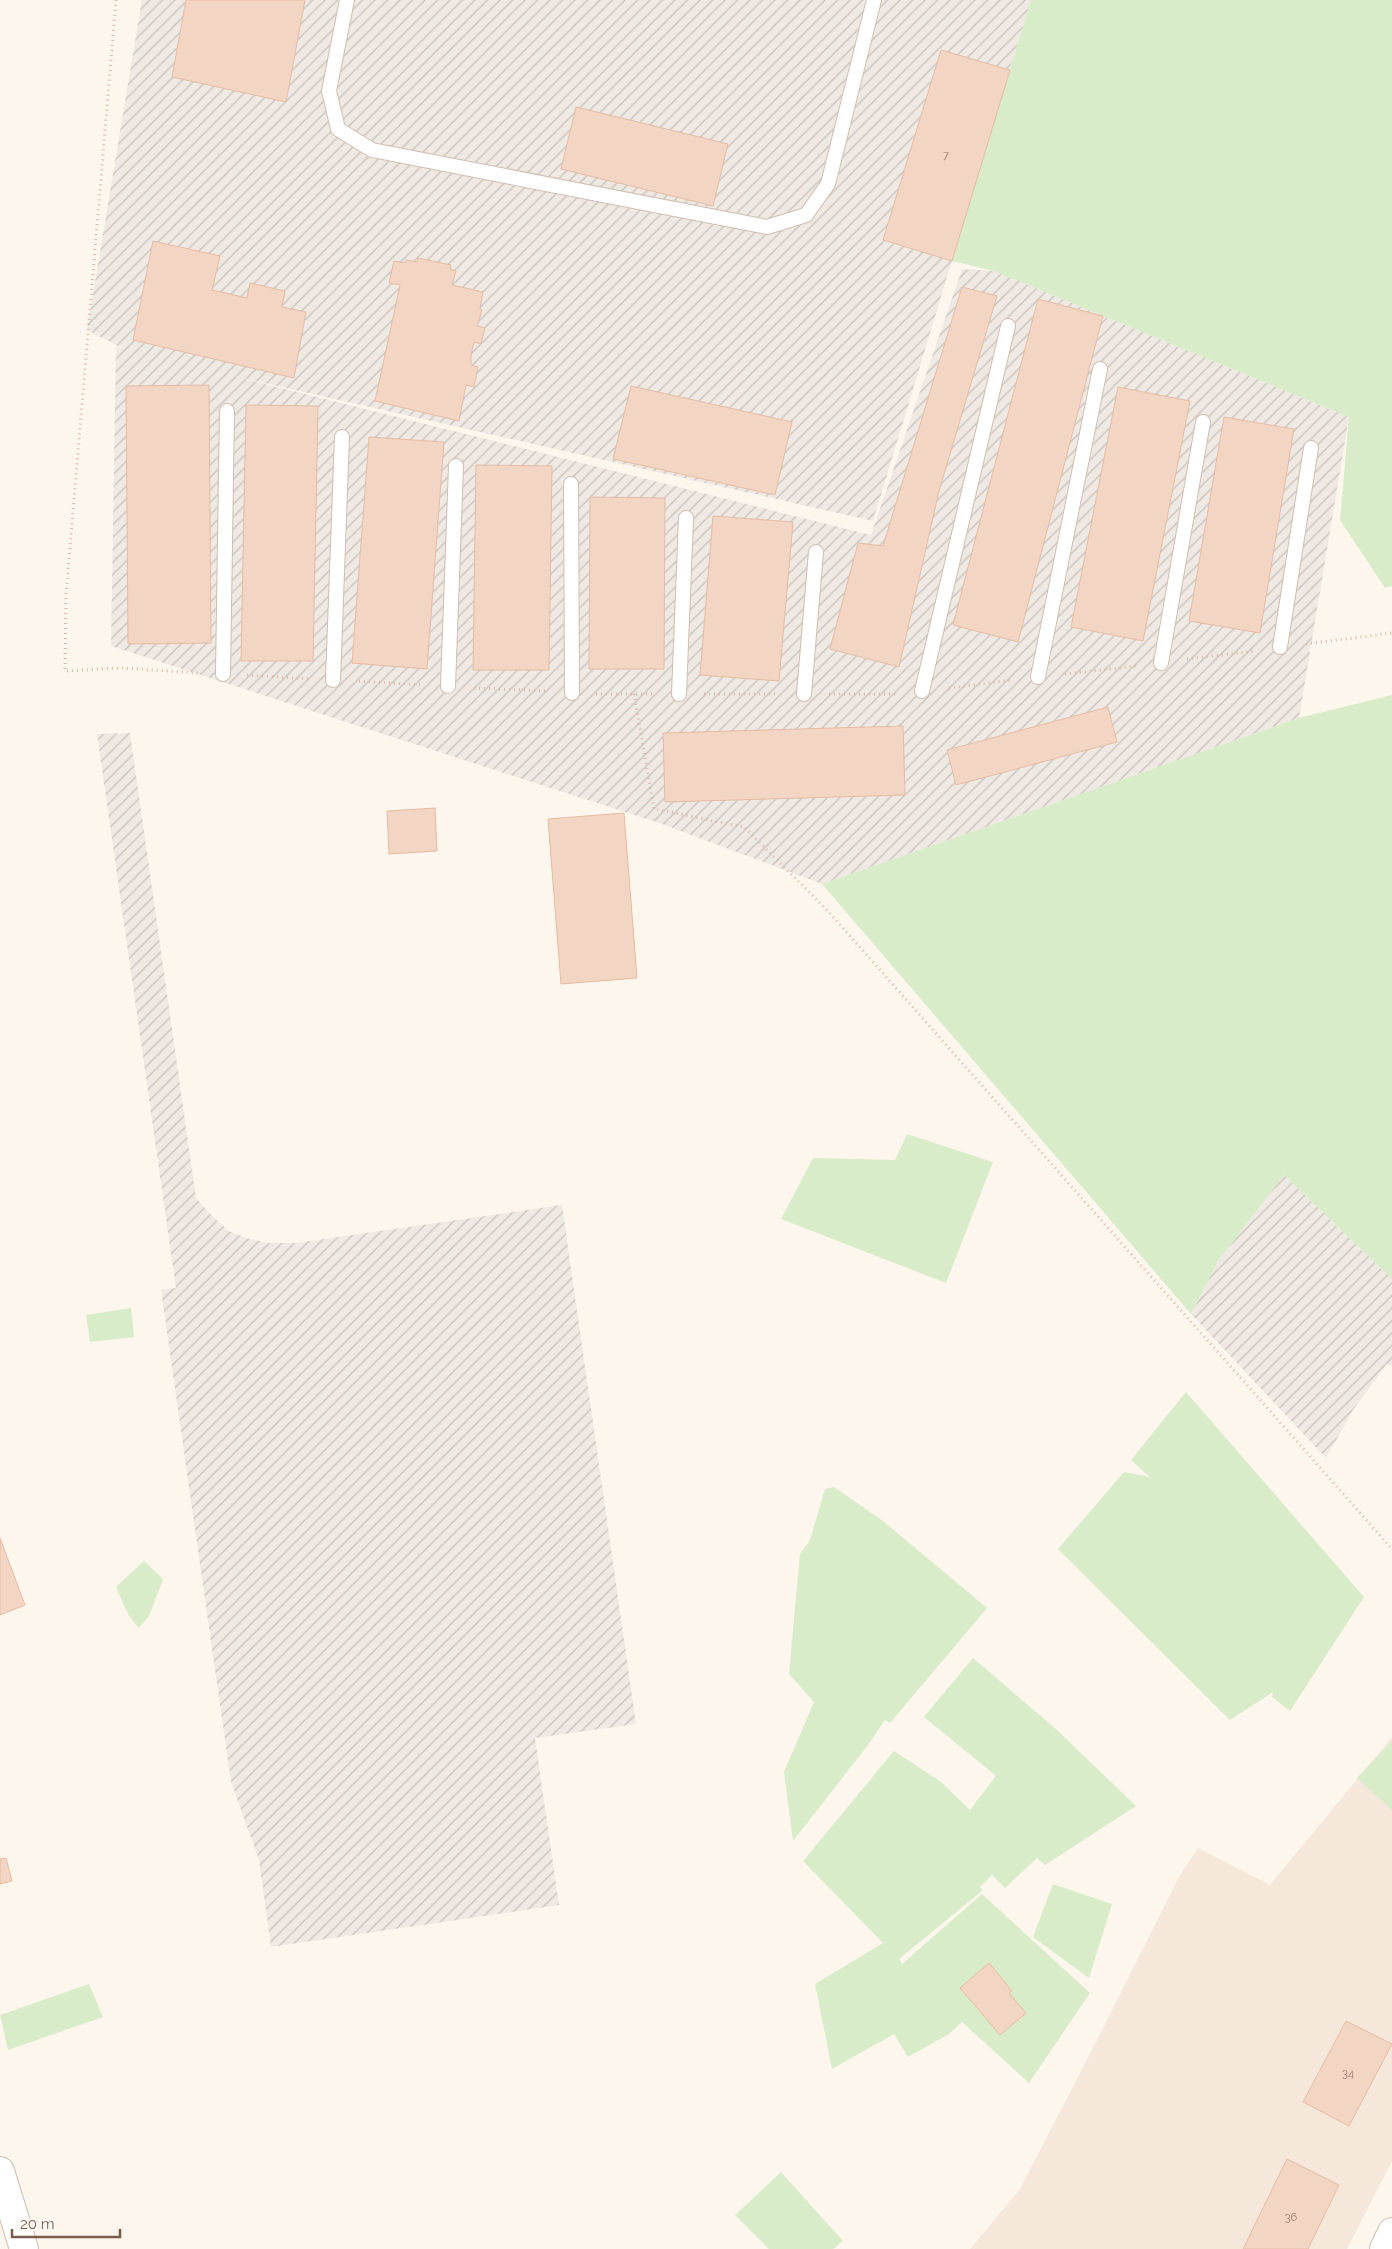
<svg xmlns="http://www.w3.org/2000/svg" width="1392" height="2249" font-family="Raleway,sans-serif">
<defs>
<pattern id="industrial-furrows" width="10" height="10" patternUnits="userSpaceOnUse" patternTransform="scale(1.25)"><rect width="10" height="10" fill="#efe9e4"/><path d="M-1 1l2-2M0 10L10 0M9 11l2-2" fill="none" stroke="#c7c0bb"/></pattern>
</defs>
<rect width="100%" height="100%" fill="#fdf6ec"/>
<!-- residential -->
<path fill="#f5e8da" d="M1392 1737V2161L1347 2249H970L1020 2189 1093 2048 1180 1875 1198 1848 1270 1885Z"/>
<!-- industrial -->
<g fill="url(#industrial-furrows)">
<path d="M142 0H1031L873 521 233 376 871 535 962 269 994 271 1349 417 1299 718 822 884 662 824 111 646 116 347 122 348 87 330Z"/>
<path d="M130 733 196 1198 212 1216 229 1231 246 1238 269 1243H296L562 1205 636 1724 535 1738 559 1905 271 1947 259 1860 231 1782 161 1290 176 1288 97 734Z"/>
<path d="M1284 1175 1392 1279V1366L1387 1364 1353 1410 1326 1458 1191 1314 1218 1261Z"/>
</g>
<!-- green -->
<g fill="#d8ecc9">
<path d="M1031 0H1392V586L1385 588 1340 520 1349 417 994 271 952 261Z"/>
<path d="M1392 695V1279L1284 1175 1218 1261 1191 1314 822 884 1299 718Z"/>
<path d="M907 1134 993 1162 946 1283 781 1219 813 1158 895 1160Z"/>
<path d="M131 1308 134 1337 90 1342 86 1315Z"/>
<path d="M1186 1392 1364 1597 1290 1711 1272 1697 1273 1692 1230 1720 1058 1549 1124 1472 1146 1476 1153 1480 1131 1460Z"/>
<path d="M834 1487 883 1521 987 1608 890 1723 885 1720 868 1745 793 1841 784 1772 814 1702 789 1674 800 1554 810 1540 825 1489Z"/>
<path d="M144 1561 163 1579 149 1616 139 1628C126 1614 124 1604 116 1587Z"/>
<path d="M973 1658 1057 1730 1136 1806 1045 1865 1037 1858 1005 1888 992 1875 980 1887 983 1890 899 1959 902 1964 982 1894 1090 1993 1029 2083 962 2022 949 2034 908 2057 894 2034 832 2069 815 1984 883 1943 803 1861 894 1751 940 1781 970 1810 996 1776 924 1717Z"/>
<path d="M1392 1741V1810L1357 1778Z"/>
<path d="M1053 1884 1112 1904 1089 1978 1033 1937Z"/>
<path d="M89 1984 103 2017 8 2050 0 2015Z"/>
<path d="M781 2172 843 2241 833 2249H769L735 2215Z"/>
</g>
<!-- building -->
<g fill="#f3d5c3" stroke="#e6bba3">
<path d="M186 0H305L286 102 172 77Z"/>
<path d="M941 50 1010 70 952 261 883 240Z"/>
<path d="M576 107 728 144 713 206 561 169Z"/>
<path d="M153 241 220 256 212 290 247 298 250 283 285 291 282 307 306 312 294 378 133 340Z"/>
<path d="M418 258 451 265 450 269 456 271 452 285 483 292 480 309 482 310 477 326 485 328 481 344 474 342 471 355V365L478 367 474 387 466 385 459 421 375 401 400 285 389 283 394 261 405 263 406 260 417 262Z"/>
<path d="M962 287 997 296 939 491 899 667 830 649 858 543 883 546Z"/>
<path d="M1038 299 1103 316 1018 642 953 625Z"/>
<path d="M209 385 211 643 128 644 126 386Z"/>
<path d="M631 386 792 422 775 495 613 459Z"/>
<path d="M1118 387 1190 401 1143 641 1071 627Z"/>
<path d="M246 405 318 406 313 661H241Z"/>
<path d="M1224 417 1294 429 1260 633 1189 621Z"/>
<path d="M369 437 444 442 427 669 352 663Z"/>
<path d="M476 465 552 466 549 670H473Z"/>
<path d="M590 497 665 498 664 669H589Z"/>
<path d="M713 516 793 522 779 681 700 675Z"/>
<path d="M1108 707 1117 742 956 785 947 750Z"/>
<path d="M903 726 905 795 665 802 663 733Z"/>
<path d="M435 808 437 851 389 854 387 811Z"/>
<path d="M624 813 637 978 561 984 548 819Z"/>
<path d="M0 1538 25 1605 0 1615Z"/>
<path d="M6 1858 12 1881 0 1884V1859Z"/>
<path d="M989 1963 1012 1991 1009 1993 1026 2013 1000 2035 960 1988Z"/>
<path d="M1346 2021 1392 2044 1349 2126 1303 2102Z"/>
<path d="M1287 2159 1339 2185 1308 2249H1243Z"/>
</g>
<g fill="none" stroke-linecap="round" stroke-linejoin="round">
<!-- lane casing -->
<g stroke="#d1beb0" stroke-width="16">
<g id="lane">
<path d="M347 0 329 91 338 129 372 150 767 227 806 215 828 184 874 0"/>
<path d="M571 484 572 693"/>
<path d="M1280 647 1311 448"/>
<path d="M1161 663 1203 422"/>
<path d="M223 674 227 411"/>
<path d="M1038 677 1100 369"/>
<path d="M333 680 342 437"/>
<path d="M448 686 456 466"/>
<path d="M922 691 1008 326"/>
<path d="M679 694 686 518"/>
<path d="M804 694 816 552"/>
</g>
</g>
<!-- street casing -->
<g stroke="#d1beb0" stroke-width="30">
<g id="street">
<path d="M0 2171 24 2249"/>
<path d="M1384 2249 1392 2232"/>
</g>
</g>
<!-- path -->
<g stroke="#d9b8a5" stroke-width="3" stroke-dasharray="1 4" stroke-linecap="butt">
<path d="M116 0 66 595 65 671 122 668 198 673"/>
<path d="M1306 644 1392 633"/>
<path d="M1187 659 1255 651"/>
<path d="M1065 674 1136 666"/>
<path d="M247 675 308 679"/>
<path d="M359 681 423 685"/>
<path d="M474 688 548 691"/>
<path d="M949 688 1012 680"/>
<path d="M596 694H653"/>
<path d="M634 694 654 809 744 827 826 909 1392 1549"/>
<path d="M704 694H778"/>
<path d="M829 694H898"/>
</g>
<!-- lane -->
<use href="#lane" stroke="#fff" stroke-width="14"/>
<!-- street -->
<use href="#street" stroke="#fff" stroke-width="28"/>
</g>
<g text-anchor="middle" stroke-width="4" stroke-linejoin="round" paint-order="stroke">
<!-- number labels -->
<g font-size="11" fill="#987a6a">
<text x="946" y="159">7</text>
<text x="1348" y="2077">34</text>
<text x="1291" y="2221">36</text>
</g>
</g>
<!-- scale -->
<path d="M12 2229v8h108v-8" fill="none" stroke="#7a5c4d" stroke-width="2.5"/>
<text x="20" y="2229" font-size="15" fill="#7a5c4d" stroke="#fffaf3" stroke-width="4" paint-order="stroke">20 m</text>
</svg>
